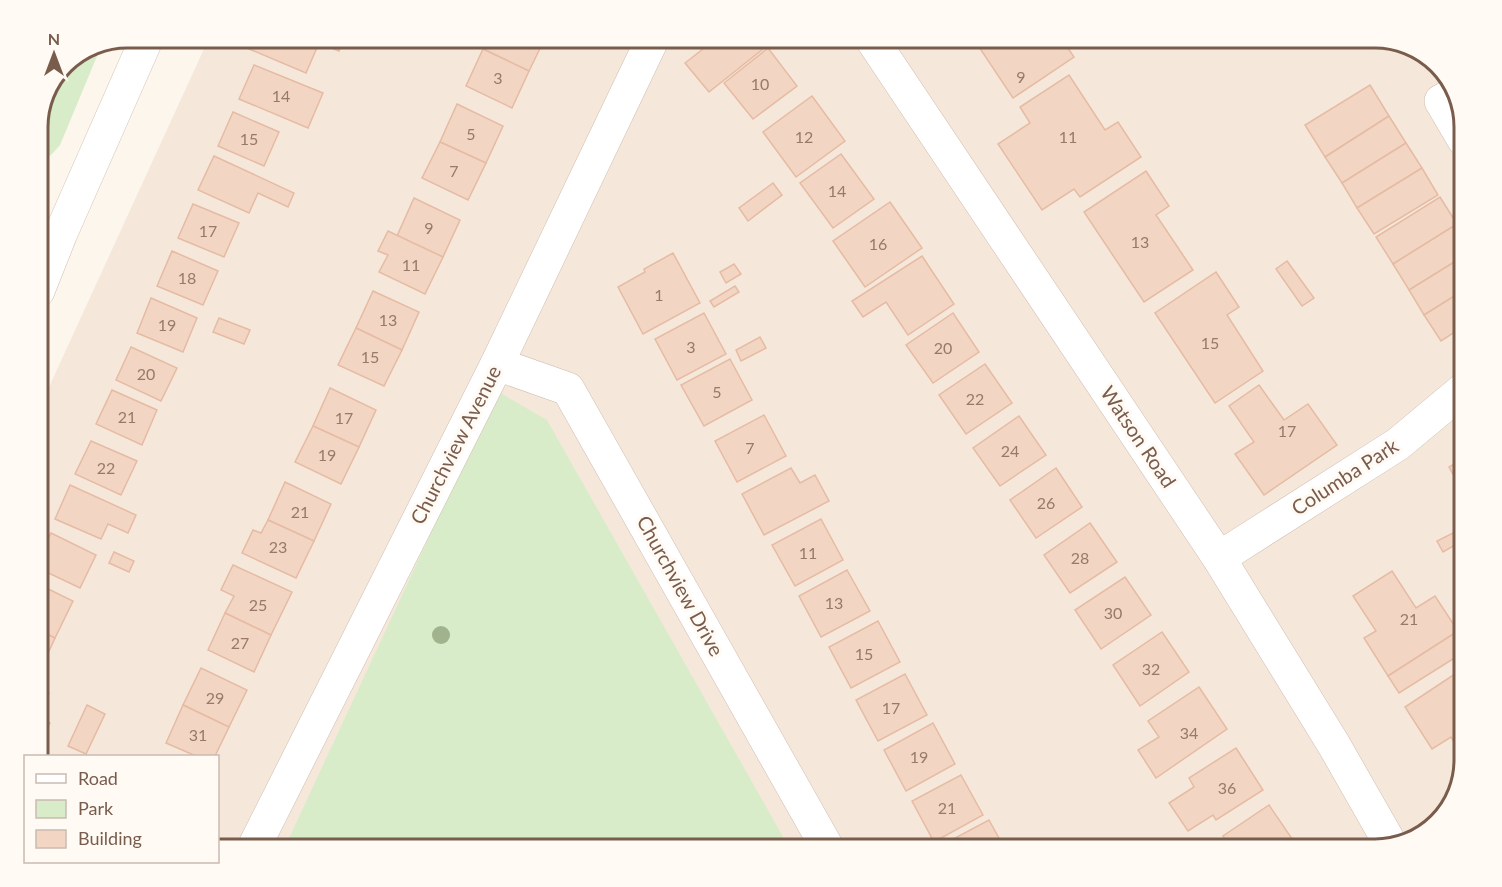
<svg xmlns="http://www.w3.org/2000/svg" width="1502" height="887" font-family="Lato,sans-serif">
<rect width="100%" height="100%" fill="#fdf6ec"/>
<!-- residential -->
<path fill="#f5e8da" d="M209 38H1375L1420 50 1452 82 1464 122V760L1452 805 1419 838 1375 849H218V756H38V411Z"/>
<!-- green -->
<g fill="#d8ecc9">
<path d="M100 49 60 145 52 154 38 165V122L64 64Z"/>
<path d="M497 391 547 420 790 849H284Z"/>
</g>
<!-- building -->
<g fill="#f3d5c3" stroke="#e6bba3" stroke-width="1.5">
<path d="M237 38H344L339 51 319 43 306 73 235 43Z"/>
<path d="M353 38H381L376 48Z"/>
<path d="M489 38H545L529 71 483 49Z"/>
<path d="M717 38H762L768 45 709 92 685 63Z"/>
<path d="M973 38H1061L1074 57 1013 98Z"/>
<path d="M768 48 797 86 753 119 724 83Z"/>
<path d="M483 49 529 71 512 108 466 86Z"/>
<path d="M254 65 323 93 308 128 239 99Z"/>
<path d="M1069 75 1105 130 1118 122 1141 157 1080 197 1074 189 1042 210 998 144 1030 123 1020 107Z"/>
<path d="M1370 85 1389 116 1325 157 1305 125Z"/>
<path d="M812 96 845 141 796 177 763 132Z"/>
<path d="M457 104 503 126 486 163 440 142Z"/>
<path d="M233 112 279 132 264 166 218 146Z"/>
<path d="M1389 116 1406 143 1342 183 1325 157Z"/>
<path d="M440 142 486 163 468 200 422 178Z"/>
<path d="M1406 143 1422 168 1357 208 1342 183Z"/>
<path d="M841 154 874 199 833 228 800 183Z"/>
<path d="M214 156 294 193 288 207 258 193 249 213 198 190Z"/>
<path d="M1422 168 1438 195 1374 234 1357 208Z"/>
<path d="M1146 171 1169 206 1156 215 1193 270 1144 302 1084 212Z"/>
<path d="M773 183 782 195 748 221 739 208Z"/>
<path d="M1440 197 1457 224 1393 264 1376 237Z"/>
<path d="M414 198 460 220 443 257 397 236Z"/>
<path d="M890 202 922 248 865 287 833 241Z"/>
<path d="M193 204 239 223 224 257 178 238Z"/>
<path d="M1457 224 1464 236V256L1409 290 1393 264Z"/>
<path d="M388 231 443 257 425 294 379 272 388 255 378 251Z"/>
<path d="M172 251 218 271 203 305 157 286Z"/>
<path d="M673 253 700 303 643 334 618 287 645 272 644 269Z"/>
<path d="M922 256 954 304 908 335 886 302 863 317 852 301Z"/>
<path d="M1464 256V290L1424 315 1409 290Z"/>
<path d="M1287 261 1314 298 1302 306 1276 269Z"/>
<path d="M734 264 741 274 726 283 720 272Z"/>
<path d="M1216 272 1239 307 1227 315 1263 371 1215 403 1155 313Z"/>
<path d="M735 286 739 292 714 307 710 301Z"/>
<path d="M1464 290V326L1441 341 1424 315Z"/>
<path d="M373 291 419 312 402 350 356 328Z"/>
<path d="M151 298 197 318 183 352 137 333Z"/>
<path d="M704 313 726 354 677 380 655 339Z"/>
<path d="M953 313 979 352 933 383 906 345Z"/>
<path d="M219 318 250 330 244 344 213 332Z"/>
<path d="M356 328 402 350 384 386 338 365Z"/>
<path d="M760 337 766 348 741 361 736 350Z"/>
<path d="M131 347 177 368 161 401 116 380Z"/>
<path d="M730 359 752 400 704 426 681 385Z"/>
<path d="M985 364 1012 403 966 434 939 395Z"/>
<path d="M1259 385 1284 420 1308 404 1337 445 1264 495 1235 454 1254 442 1229 406Z"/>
<path d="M330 388 376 410 359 447 313 426Z"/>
<path d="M112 390 157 410 142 445 96 424Z"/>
<path d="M764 415 786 456 737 482 715 441Z"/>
<path d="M1019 416 1046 455 1000 486 973 448Z"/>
<path d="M313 426 359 447 341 484 295 462Z"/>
<path d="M91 441 137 461 121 495 75 474Z"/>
<path d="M1464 458V494L1449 467Z"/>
<path d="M791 468 800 483 815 475 829 501 764 535 742 494Z"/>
<path d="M1056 468 1082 507 1036 538 1010 500Z"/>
<path d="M285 482 331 504 314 541 268 520Z"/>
<path d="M70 485 136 515 128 533 108 524 101 539 55 519Z"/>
<path d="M821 519 843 560 795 586 772 545Z"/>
<path d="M268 520 314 541 296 578 242 553 253 530 261 533Z"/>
<path d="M1090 523 1117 562 1070 593 1044 555Z"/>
<path d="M1457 531 1462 541 1443 552 1437 541Z"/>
<path d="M51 533 96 555 80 588 38 568V560Z"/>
<path d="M114 552 134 561 129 572 109 563Z"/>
<path d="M233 565 292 592 271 635 225 613 234 596 221 590Z"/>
<path d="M847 570 870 611 821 637 799 596Z"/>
<path d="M1392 571 1416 608 1435 596 1458 631 1388 676 1364 638 1376 631 1353 596Z"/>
<path d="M1125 577 1151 615 1101 649 1075 610Z"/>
<path d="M38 584 73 601 55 638 38 630Z"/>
<path d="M225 613 271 635 254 672 208 650Z"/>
<path d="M878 621 900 662 851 688 829 647Z"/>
<path d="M38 630 55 638 38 675Z"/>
<path d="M1458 631 1464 641V652L1399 693 1388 676Z"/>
<path d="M1162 632 1189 672 1140 706 1113 665Z"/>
<path d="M201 668 247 690 229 727 183 705Z"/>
<path d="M1464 668V758L1451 737 1432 749 1405 707Z"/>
<path d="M905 674 927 715 878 741 856 700Z"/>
<path d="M38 687 49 693 39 712H38Z"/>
<path d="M1199 687 1227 729 1156 778 1138 750 1159 737 1148 721Z"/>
<path d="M87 705 105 714 86 754 68 746Z"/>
<path d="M183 705 229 727 215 756H196L166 743Z"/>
<path d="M38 716 50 723 43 736 38 733Z"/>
<path d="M933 723 955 764 906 791 884 750Z"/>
<path d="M1236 748 1263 790 1216 820 1213 815 1188 831 1169 803 1194 787 1189 778Z"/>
<path d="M961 775 983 815 934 842 912 801Z"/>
<path d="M1269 805 1297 846 1292 849H1224L1229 846 1223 836Z"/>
<path d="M989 820 1005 849H942L940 846Z"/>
</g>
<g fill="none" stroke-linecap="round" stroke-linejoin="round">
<!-- minor casing -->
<g stroke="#d1beb0" stroke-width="34">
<g id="minor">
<path d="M871 38 1219 558 1334 745 1391 845"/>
<path d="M1456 93 1441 101 1464 140"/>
<path d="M38 291 61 233 147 38"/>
<path d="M497 364 568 389 828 849"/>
<path d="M1219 558 1398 444 1464 389"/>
<path d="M253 849 497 364 653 38"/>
</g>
</g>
<!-- minor -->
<use href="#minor" stroke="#fff" stroke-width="33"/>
</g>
<!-- trees -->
<circle fill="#a0b28e" cx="441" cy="635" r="9"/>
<g text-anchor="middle" stroke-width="6" stroke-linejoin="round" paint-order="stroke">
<!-- number labels -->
<g font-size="16" fill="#987a6a">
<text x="1021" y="83">9</text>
<text x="498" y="84">3</text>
<text x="760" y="90">10</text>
<text x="281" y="102">14</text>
<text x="471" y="140">5</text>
<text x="804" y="143">12</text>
<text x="1068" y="143">11</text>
<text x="249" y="145">15</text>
<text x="454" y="177">7</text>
<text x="837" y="197">14</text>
<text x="429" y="234">9</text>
<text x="208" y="237">17</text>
<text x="1140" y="248">13</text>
<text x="878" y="250">16</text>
<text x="411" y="271">11</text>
<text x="187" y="284">18</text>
<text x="659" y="301">1</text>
<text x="388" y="326">13</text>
<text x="167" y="331">19</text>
<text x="1210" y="349">15</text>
<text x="691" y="353">3</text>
<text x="943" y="354">20</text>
<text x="370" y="363">15</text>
<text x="146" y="380">20</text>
<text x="717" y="398">5</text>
<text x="975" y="405">22</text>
<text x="127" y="423">21</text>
<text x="344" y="424">17</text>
<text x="1287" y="437">17</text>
<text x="750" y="454">7</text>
<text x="1010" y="457">24</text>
<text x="327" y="461">19</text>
<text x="106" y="474">22</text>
<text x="1046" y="509">26</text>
<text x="300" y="518">21</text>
<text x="278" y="553">23</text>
<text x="808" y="559">11</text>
<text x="1080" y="564">28</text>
<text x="834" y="609">13</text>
<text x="258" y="611">25</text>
<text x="1113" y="619">30</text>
<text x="1409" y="625">21</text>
<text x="240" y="649">27</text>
<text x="864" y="660">15</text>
<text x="1151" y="675">32</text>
<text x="215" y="704">29</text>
<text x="891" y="714">17</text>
<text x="1189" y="739">34</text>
<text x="198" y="741">31</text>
<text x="919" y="763">19</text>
<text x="1227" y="794">36</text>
<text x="947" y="814">21</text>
</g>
<!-- street labels -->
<g font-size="20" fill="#7a5c4d" stroke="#fffaf3">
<text transform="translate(1138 437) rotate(56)" y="7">Watson Road</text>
<text transform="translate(456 445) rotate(-63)" y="7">Churchview Avenue</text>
<text transform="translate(1345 477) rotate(-33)" y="7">Columba Park</text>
<text transform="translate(680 586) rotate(61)" y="7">Churchview Drive</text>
</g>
</g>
<!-- crop -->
<path d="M0 0H1502V887H0ZM127 48H1375A79 79 0 0 1 1454 127V760A79 79 0 0 1 1375 839H127A79 79 0 0 1 48 760V127A79 79 0 0 1 127 48Z" fill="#fffaf3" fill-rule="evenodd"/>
<path fill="none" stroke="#7a5c4d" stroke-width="3" d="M127 48H1375A79 79 0 0 1 1454 127V760A79 79 0 0 1 1375 839H127A79 79 0 0 1 48 760V127A79 79 0 0 1 127 48Z"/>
<!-- legend -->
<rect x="24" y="755" width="195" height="108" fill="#fffaf3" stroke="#cabbb1" stroke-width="1.5"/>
<rect x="36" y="774" width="30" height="9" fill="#ffffff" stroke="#cabbb1" stroke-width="1.5"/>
<text x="78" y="785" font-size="18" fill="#7a5c4d">Road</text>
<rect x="36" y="800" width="30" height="18" fill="#d8ecc9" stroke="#cabbb1" stroke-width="1.5"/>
<text x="78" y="815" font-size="18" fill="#7a5c4d">Park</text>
<rect x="36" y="830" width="30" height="18" fill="#f3d5c3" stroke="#cabbb1" stroke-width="1.5"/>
<text x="78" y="845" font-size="18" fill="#7a5c4d">Building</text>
<!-- north arrow -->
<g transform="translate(54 54)" stroke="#fffaf3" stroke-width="4.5" paint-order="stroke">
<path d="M0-4.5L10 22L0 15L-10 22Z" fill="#7a5c4d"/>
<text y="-9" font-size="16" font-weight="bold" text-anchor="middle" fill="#7a5c4d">N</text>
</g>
</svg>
